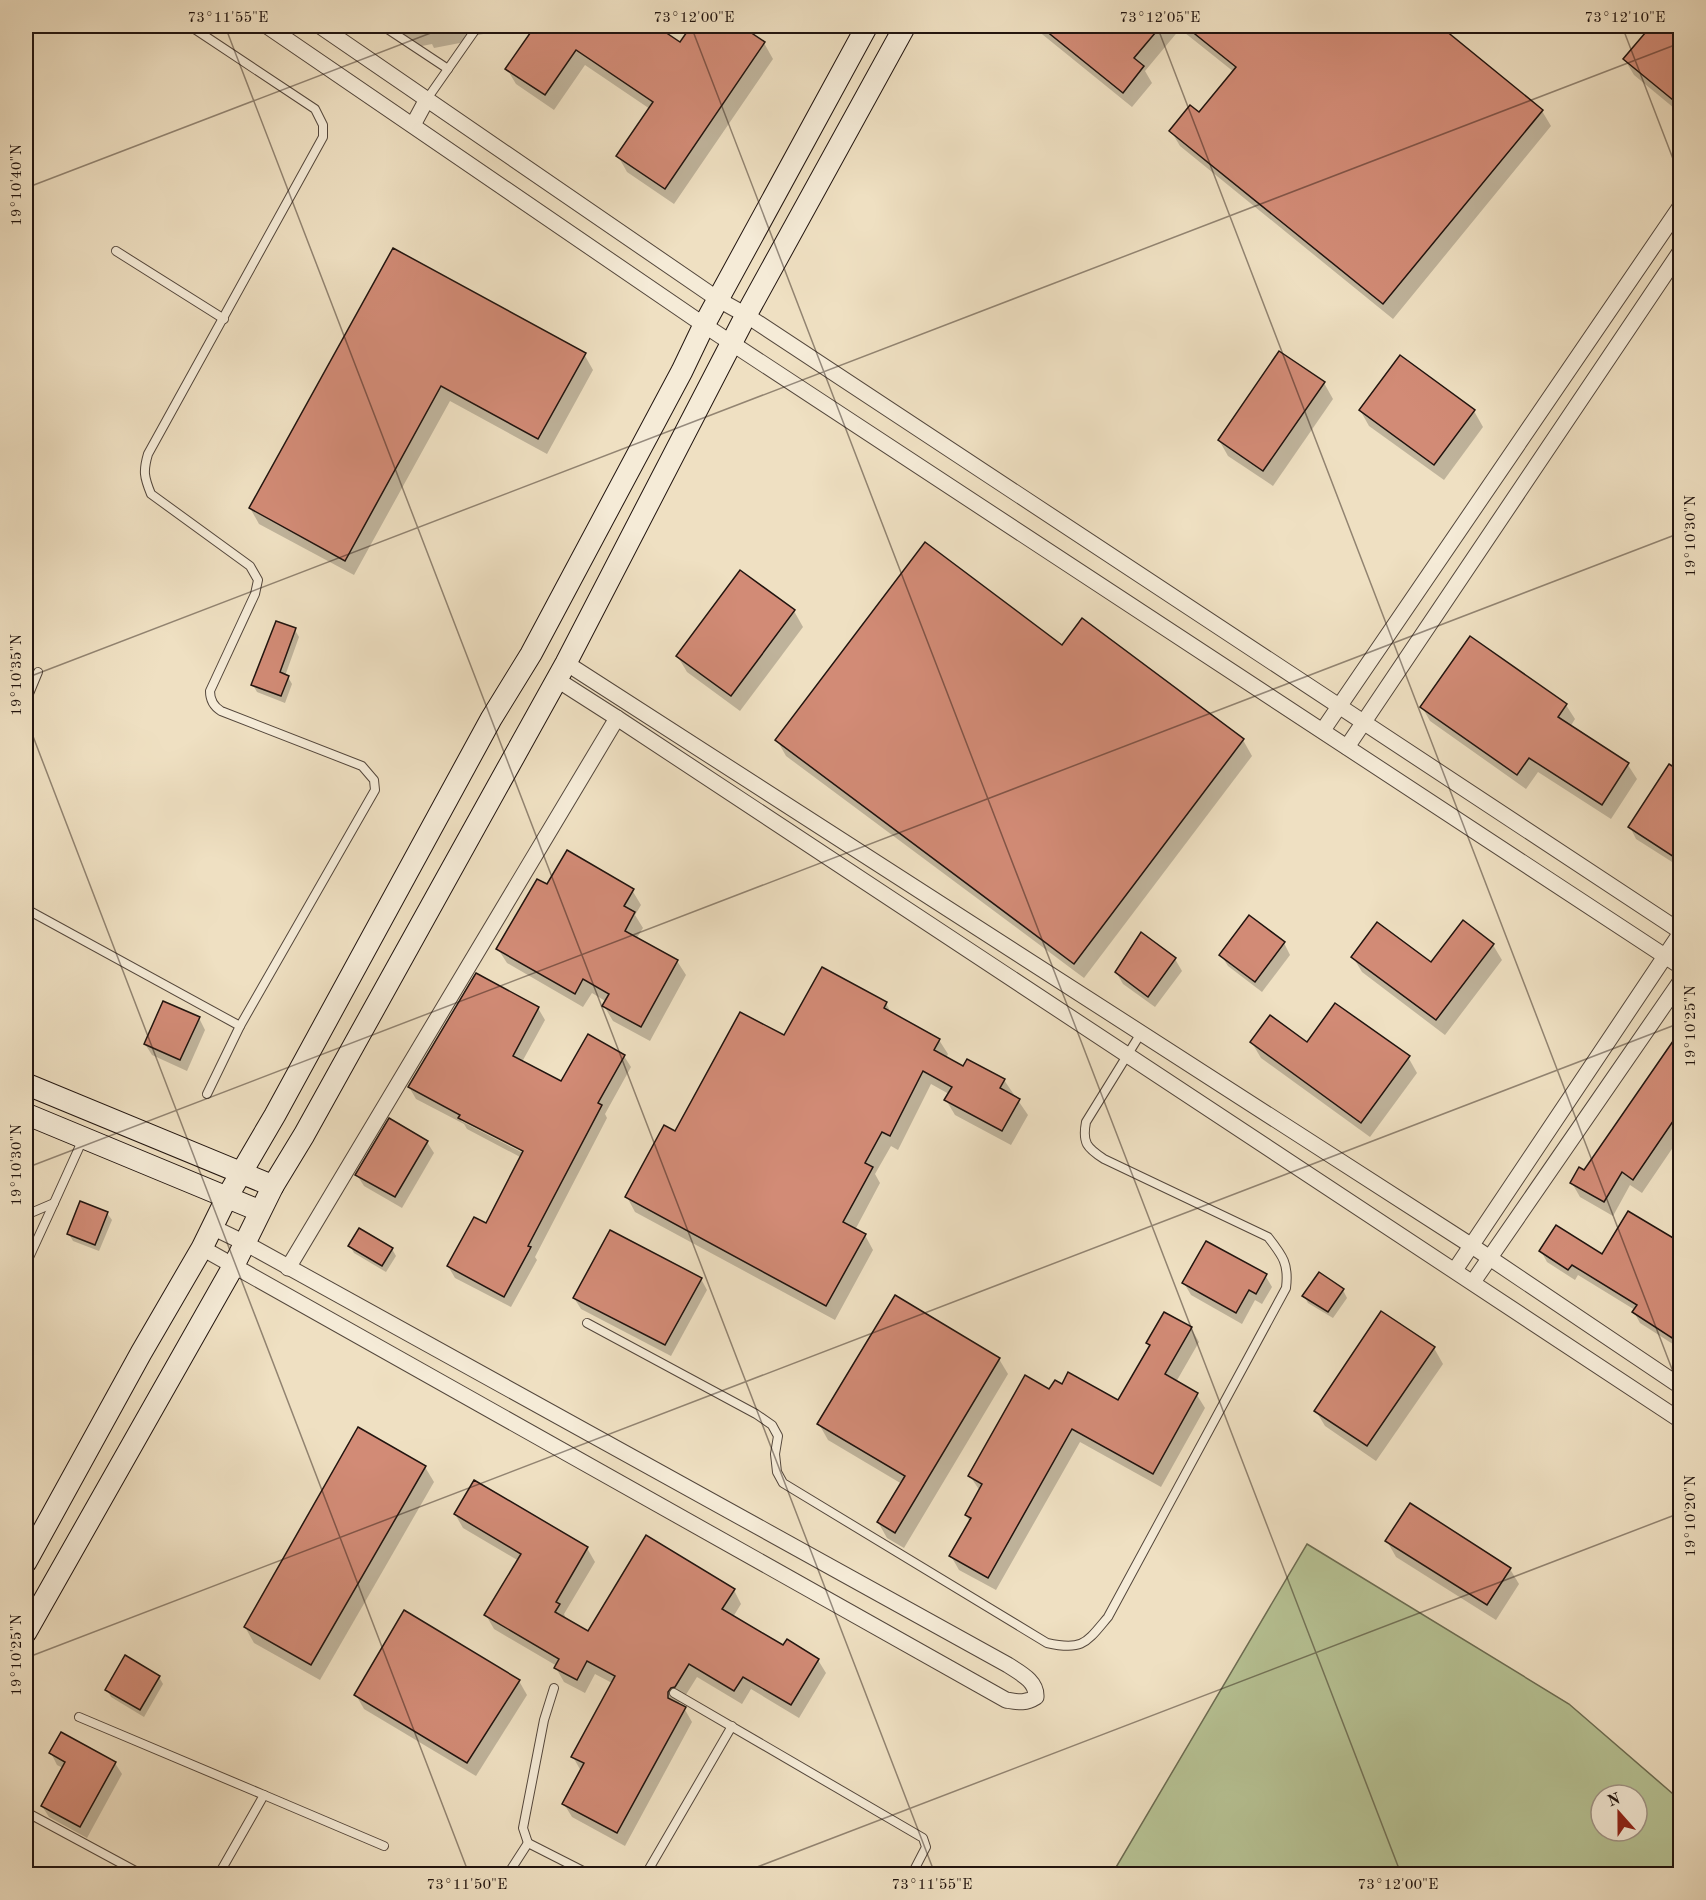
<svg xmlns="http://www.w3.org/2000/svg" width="1706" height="1900" font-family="'Old Standard TT',serif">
<rect width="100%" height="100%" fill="#efe0c2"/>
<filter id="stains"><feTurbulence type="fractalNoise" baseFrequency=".00333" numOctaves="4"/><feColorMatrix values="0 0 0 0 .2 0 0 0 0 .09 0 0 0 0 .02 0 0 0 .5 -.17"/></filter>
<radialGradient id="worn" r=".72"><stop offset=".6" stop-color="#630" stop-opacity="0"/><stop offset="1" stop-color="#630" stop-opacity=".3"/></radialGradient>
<!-- green -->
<path fill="#b7c395" stroke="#6c6c52" stroke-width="1.5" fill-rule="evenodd" d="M1307 1544 1569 1704 1680 1800V1874H1112ZM1601 1795H1637V1831H1601Z"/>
<!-- shadow -->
<g fill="#0003" fill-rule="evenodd">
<path d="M400 26H487L488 33 464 38 465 42 434 48 432 44 412 48Z"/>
<path d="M537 26H654L681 44 693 26H738L764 43 773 59 674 204 627 172 618 156 650 109 585 65 554 110 516 84 507 69Z"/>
<path d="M1032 26H1437L1542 111 1551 126 1393 319 1180 146 1171 131 1200 114 1234 72 1180 29 1145 71 1152 83 1132 107Z"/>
<path d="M1653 26H1680V113L1634 75 1625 60Z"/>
<path d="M393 250 584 354 593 370 547 454 450 401 354 575 259 524 250 508Z"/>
<path d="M1324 383 1333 399 1273 486 1228 456 1219 440Z"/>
<path d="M1360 410 1474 411 1483 427 1444 480 1369 426Z"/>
<path d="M794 611 803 627 740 711 687 672 678 657Z"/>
<path d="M295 630 299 637 285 676 288 677 292 684 285 703 257 692 253 685Z"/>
<path d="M1566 705 1575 719 1570 727 1628 765 1637 779 1611 819 1538 772 1526 789 1430 721 1422 707Z"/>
<path d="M777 740H1243L1252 756 1084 978 786 756Z"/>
<path d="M1670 766 1680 773V867L1636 839 1630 827Z"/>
<path d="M547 887 632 890 641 905 635 915 643 928 636 939 677 961 686 975 650 1041 613 1021 604 1006 607 1002 592 993 583 1007 507 963 498 949Z"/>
<path d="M1284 943 1290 955 1262 992 1228 966 1221 955Z"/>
<path d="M1493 945 1502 960 1445 1035 1362 972 1353 957 1431 965Z"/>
<path d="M1175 959 1182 971 1155 1007 1123 984 1116 972Z"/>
<path d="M886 1003 892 1015 939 1040 948 1054 946 1058 963 1068 1004 1080 1028 1115 1011 1145 955 1115 946 1100 949 1094 931 1084 898 1150 891 1146 875 1174 880 1183 855 1230 865 1235 873 1250 835 1320 635 1212 627 1197 676 1133 785 1038Z"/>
<path d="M538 1008 545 1020 522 1062 562 1083 624 1056 631 1067 605 1114 607 1118 535 1257 537 1260 511 1307 455 1278 448 1266 486 1225 522 1158 467 1129 464 1124 416 1099 409 1087ZM461 1118 530 1153 529 1156 461 1121Z"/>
<path d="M199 1018 205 1030 187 1071 152 1055 145 1044Z"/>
<path d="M1675 1042 1680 1046V1137L1642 1193 1630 1185 1613 1216 1580 1197 1572 1183 1585 1172Z"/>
<path d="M1252 1043 1307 1044 1408 1057 1417 1073 1370 1137 1261 1058Z"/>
<path d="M427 1142 434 1153 402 1208 364 1186 357 1175Z"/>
<path d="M107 1213 112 1220 99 1251 73 1241 69 1234Z"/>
<path d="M1629 1213 1680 1245V1345L1679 1348 1640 1323 1634 1312 1635 1310 1578 1275 1575 1280 1547 1262 1541 1251 1603 1256Z"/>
<path d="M350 1246 392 1249 396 1256 386 1272 354 1253Z"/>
<path d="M1265 1275 1272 1287 1262 1304 1255 1300 1242 1324 1191 1295 1184 1283Z"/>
<path d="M701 1279 707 1290 671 1356 581 1309 574 1298Z"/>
<path d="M1343 1290 1347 1298 1333 1318 1308 1303 1304 1296Z"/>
<path d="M1191 1328 1199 1342 1176 1382 1197 1395 1205 1408 1161 1487 1080 1442 996 1590 959 1570 951 1556 970 1522 966 1515 980 1491 970 1476 1050 1391 1119 1402 1151 1347 1148 1343Z"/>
<path d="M1434 1348 1443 1364 1376 1461 1325 1426 1316 1411Z"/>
<path d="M26 1349 29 1350 33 1358 26 1373Z"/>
<path d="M999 1359 1008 1374 904 1548 887 1538 878 1522 902 1484 828 1440 819 1424Z"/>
<path d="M425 1467 434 1482 320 1680 254 1643 245 1627Z"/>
<path d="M455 1514 587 1548 595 1562 564 1614 566 1619 589 1633 734 1590 741 1604 733 1617 784 1647 818 1660 826 1673 799 1718 751 1689 742 1704 697 1677 682 1701 677 1704 684 1708 692 1722 625 1846 572 1817 564 1804 581 1771 573 1757 612 1683 595 1674 585 1693 564 1682 556 1668 557 1666 494 1629 486 1615 519 1561 463 1528Z"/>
<path d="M1387 1541 1510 1569 1519 1584 1496 1620 1396 1557Z"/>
<path d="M159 1677 163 1684 144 1717 111 1697 107 1690Z"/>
<path d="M519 1681 527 1695 476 1776 364 1709 356 1695Z"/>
<path d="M51 1753 115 1763 122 1774 87 1838 49 1817 42 1806 63 1768 57 1765Z"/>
</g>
<!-- building -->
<g fill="#d28b76" stroke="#21140f" stroke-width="1.5">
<path d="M535 26H656L680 42 691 26H741L765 42 665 189 616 156 653 102 576 50 545 95 505 69Z"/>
<path d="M1040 26H1161L1134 58 1144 66 1123 93Z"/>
<path d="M1185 26H1440L1543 110 1383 304 1169 131 1190 105 1199 112 1236 67Z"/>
<path d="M1651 26H1680V90L1673 100 1623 59Z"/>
<path d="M393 248 586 353 538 439 441 386 345 561 249 508Z"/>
<path d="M1279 351 1325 382 1263 471 1218 440Z"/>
<path d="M1400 355 1475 410 1434 465 1359 410Z"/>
<path d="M925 542 1062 645 1082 618 1244 739 1074 964 775 740Z"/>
<path d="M740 570 795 610 731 696 676 656Z"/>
<path d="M276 621 296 628 280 672 289 676 281 696 251 685Z"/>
<path d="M1470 636 1567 704 1558 717 1629 763 1602 805 1529 758 1517 775 1420 707Z"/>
<path d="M1669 764 1680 771V848L1674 857 1628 827Z"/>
<path d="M567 850 634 889 624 906 635 912 625 931 678 960 641 1027 602 1006 609 994 583 979 575 994 496 949 537 879 547 884Z"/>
<path d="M1249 915 1285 942 1255 982 1219 955Z"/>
<path d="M1463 920 1494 944 1436 1020 1351 957 1377 922 1431 962Z"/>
<path d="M1141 932 1176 958 1148 997 1115 972Z"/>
<path d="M822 967 887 1002 884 1008 940 1039 934 1050 963 1066 967 1059 1005 1079 1000 1088 1020 1099 1002 1131 944 1100 952 1087 923 1071 890 1136 882 1132 865 1163 873 1167 843 1222 866 1234 826 1306 625 1197 664 1125 675 1131 740 1012 784 1035Z"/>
<path d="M476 973 539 1007 513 1056 561 1081 588 1034 625 1055 598 1103 602 1105 528 1246 531 1247 504 1297 447 1266 474 1217 486 1223 523 1151 458 1118 460 1115 408 1087Z"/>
<path d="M163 1001 200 1017 180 1060 144 1044Z"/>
<path d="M1335 1003 1410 1056 1361 1123 1250 1042 1270 1015 1307 1042Z"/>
<path d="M1680 1031V1111L1633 1180 1622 1172 1604 1202 1570 1183 1579 1167 1584 1170Z"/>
<path d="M389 1118 428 1141 395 1197 355 1175Z"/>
<path d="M80 1201 108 1212 95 1245 67 1234Z"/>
<path d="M1628 1211 1680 1242V1325L1672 1338 1632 1312 1637 1305 1572 1265 1568 1270 1539 1251 1556 1225 1602 1254Z"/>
<path d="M359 1228 393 1248 382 1266 348 1246Z"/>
<path d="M610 1230 702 1278 665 1345 573 1298Z"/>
<path d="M1206 1241 1267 1274 1256 1294 1249 1290 1236 1313 1182 1283Z"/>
<path d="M1319 1272 1344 1289 1328 1312 1302 1296Z"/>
<path d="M895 1295 1000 1358 895 1533 877 1522 905 1476 817 1424Z"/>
<path d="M1381 1311 1435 1347 1367 1446 1314 1411Z"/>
<path d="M1164 1312 1192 1327 1165 1374 1198 1393 1153 1474 1072 1429 988 1578 949 1556 971 1518 965 1515 982 1484 968 1476 1025 1375 1049 1389 1055 1380 1062 1384 1068 1372 1118 1400 1150 1345 1146 1343Z"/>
<path d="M358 1427 426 1466 311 1665 244 1627Z"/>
<path d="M474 1480 588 1547 556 1602 560 1604 555 1612 588 1631 646 1535 735 1589 722 1609 783 1645 787 1639 819 1659 791 1705 743 1677 734 1691 689 1664 675 1687 671 1688 668 1692V1698L686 1707 617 1833 562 1804 584 1763 571 1757 615 1676 587 1661 577 1680 554 1668 559 1659 484 1615 521 1554 454 1514Z"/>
<path d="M1410 1503 1511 1568 1487 1605 1385 1541Z"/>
<path d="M404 1610 520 1680 467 1763 354 1695Z"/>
<path d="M125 1655 160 1676 140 1710 105 1690Z"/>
<path d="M61 1732 116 1762 80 1827 41 1806 65 1762 49 1753Z"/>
</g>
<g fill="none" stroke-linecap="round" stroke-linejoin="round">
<!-- lane casing -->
<g stroke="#54473c" stroke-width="10">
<g id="lane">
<path d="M190 26 315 109 323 125V137L148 454C143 471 144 477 151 494L250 566 258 580 255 594 210 691C210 700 213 706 221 711L362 766 374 780 375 790 240 1026 207 1094"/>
<path d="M383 26 448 69"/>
<path d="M883 26 898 34"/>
<path d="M427 99 478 26"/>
<path d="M116 251 224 319"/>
<path d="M26 701 38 672"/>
<path d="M26 909 240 1026"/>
<path d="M26 1215 54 1203 83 1139"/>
<path d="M26 1264 54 1203"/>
<path d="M587 1323 756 1414 772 1425 778 1436 775 1454 777 1472 783 1483 1047 1643C1083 1651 1086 1643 1108 1617L1286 1288C1289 1264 1283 1256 1268 1237L1104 1159C1087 1148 1082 1143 1086 1122L1141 1033"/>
<path d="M674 1693 923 1838 926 1847 912 1874"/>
<path d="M79 1717 264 1795 219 1874"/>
<path d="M264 1795 384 1846"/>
<path d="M26 1812 141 1874"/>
<path d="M528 1843 523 1828 544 1720 554 1688"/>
<path d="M508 1874 528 1843 589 1874"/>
<path d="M646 1874 732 1726"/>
</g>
</g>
<!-- street casing -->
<g stroke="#54473c" stroke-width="17">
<g id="street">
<path d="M267 26 704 325 1680 966"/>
<path d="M320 26 719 300 746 315 1680 931"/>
<path d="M413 125 427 99"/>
<path d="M566 663 1472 1246 1680 1386"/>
<path d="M556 679 617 718 1680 1420"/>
<path d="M1323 730 1680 207"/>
<path d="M1347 747 1680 252"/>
<path d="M202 1248 1006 1700C1018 1702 1025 1704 1036 1697 1037 1681 1020 1673 1008 1665L245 1243 212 1227"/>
<path d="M288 1268 617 718"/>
<path d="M1455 1270 1680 934"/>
<path d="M1473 1282 1680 982"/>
</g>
</g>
<!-- secondary casing -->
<g stroke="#21140f" stroke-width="23">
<g id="secondary">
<path d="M26 1084 273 1186"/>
<path d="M26 1114 260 1211"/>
<path d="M26 1562 141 1353 202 1248 227 1197 275 1115 491 719 531 654 682 371 704 325 867 26"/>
<path d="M26 1632 234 1265 273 1186 304 1135 566 663 746 315 905 26"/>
</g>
</g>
<!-- lane -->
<use href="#lane" stroke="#f5ebd7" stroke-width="8"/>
<!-- street -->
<use href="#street" stroke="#f5ebd7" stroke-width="15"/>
<!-- secondary -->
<use href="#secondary" stroke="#f5ebd7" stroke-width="21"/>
</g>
<!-- ticks -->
<path fill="none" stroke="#21140f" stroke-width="1.5" stroke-opacity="0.45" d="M225 26 935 1874M691 26 1401 1874M1157 26 1680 1390M1622 26 1680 177M26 188 449 26M26 678 1680 43M26 718 469 1874M26 1168 1680 533M26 1658 1680 1023M739 1874 1680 1513"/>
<!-- margin -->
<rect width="1706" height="1900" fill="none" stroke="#efe0c2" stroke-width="66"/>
<!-- north arrow -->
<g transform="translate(1619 1813) rotate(339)"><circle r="28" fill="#f5ebd7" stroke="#a09587" stroke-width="1.5"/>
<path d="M0-4.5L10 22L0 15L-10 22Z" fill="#8f2418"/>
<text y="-9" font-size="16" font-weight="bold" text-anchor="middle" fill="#21140f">N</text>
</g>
<rect x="33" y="33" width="1640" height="1834" fill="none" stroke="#21140f" stroke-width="2"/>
<g font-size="15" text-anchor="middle" fill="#21140f">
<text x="228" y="22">73°11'55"E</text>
<text x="694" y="22">73°12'00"E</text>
<text x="1160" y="22">73°12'05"E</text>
<text x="1625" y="22">73°12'10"E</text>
<text transform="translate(16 185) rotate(-90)" y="5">19°10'40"N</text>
<text transform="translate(1690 536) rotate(-90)" y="5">19°10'30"N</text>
<text transform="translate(16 675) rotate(-90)" y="5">19°10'35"N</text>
<text transform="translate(1690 1026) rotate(-90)" y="5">19°10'25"N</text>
<text transform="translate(16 1165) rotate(-90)" y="5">19°10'30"N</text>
<text transform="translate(1690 1516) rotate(-90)" y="5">19°10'20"N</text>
<text transform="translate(16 1655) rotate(-90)" y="5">19°10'25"N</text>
<text x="467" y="1889">73°11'50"E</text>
<text x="932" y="1889">73°11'55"E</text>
<text x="1398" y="1889">73°12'00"E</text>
</g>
<rect width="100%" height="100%" filter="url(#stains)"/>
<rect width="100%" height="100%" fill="url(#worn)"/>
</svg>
